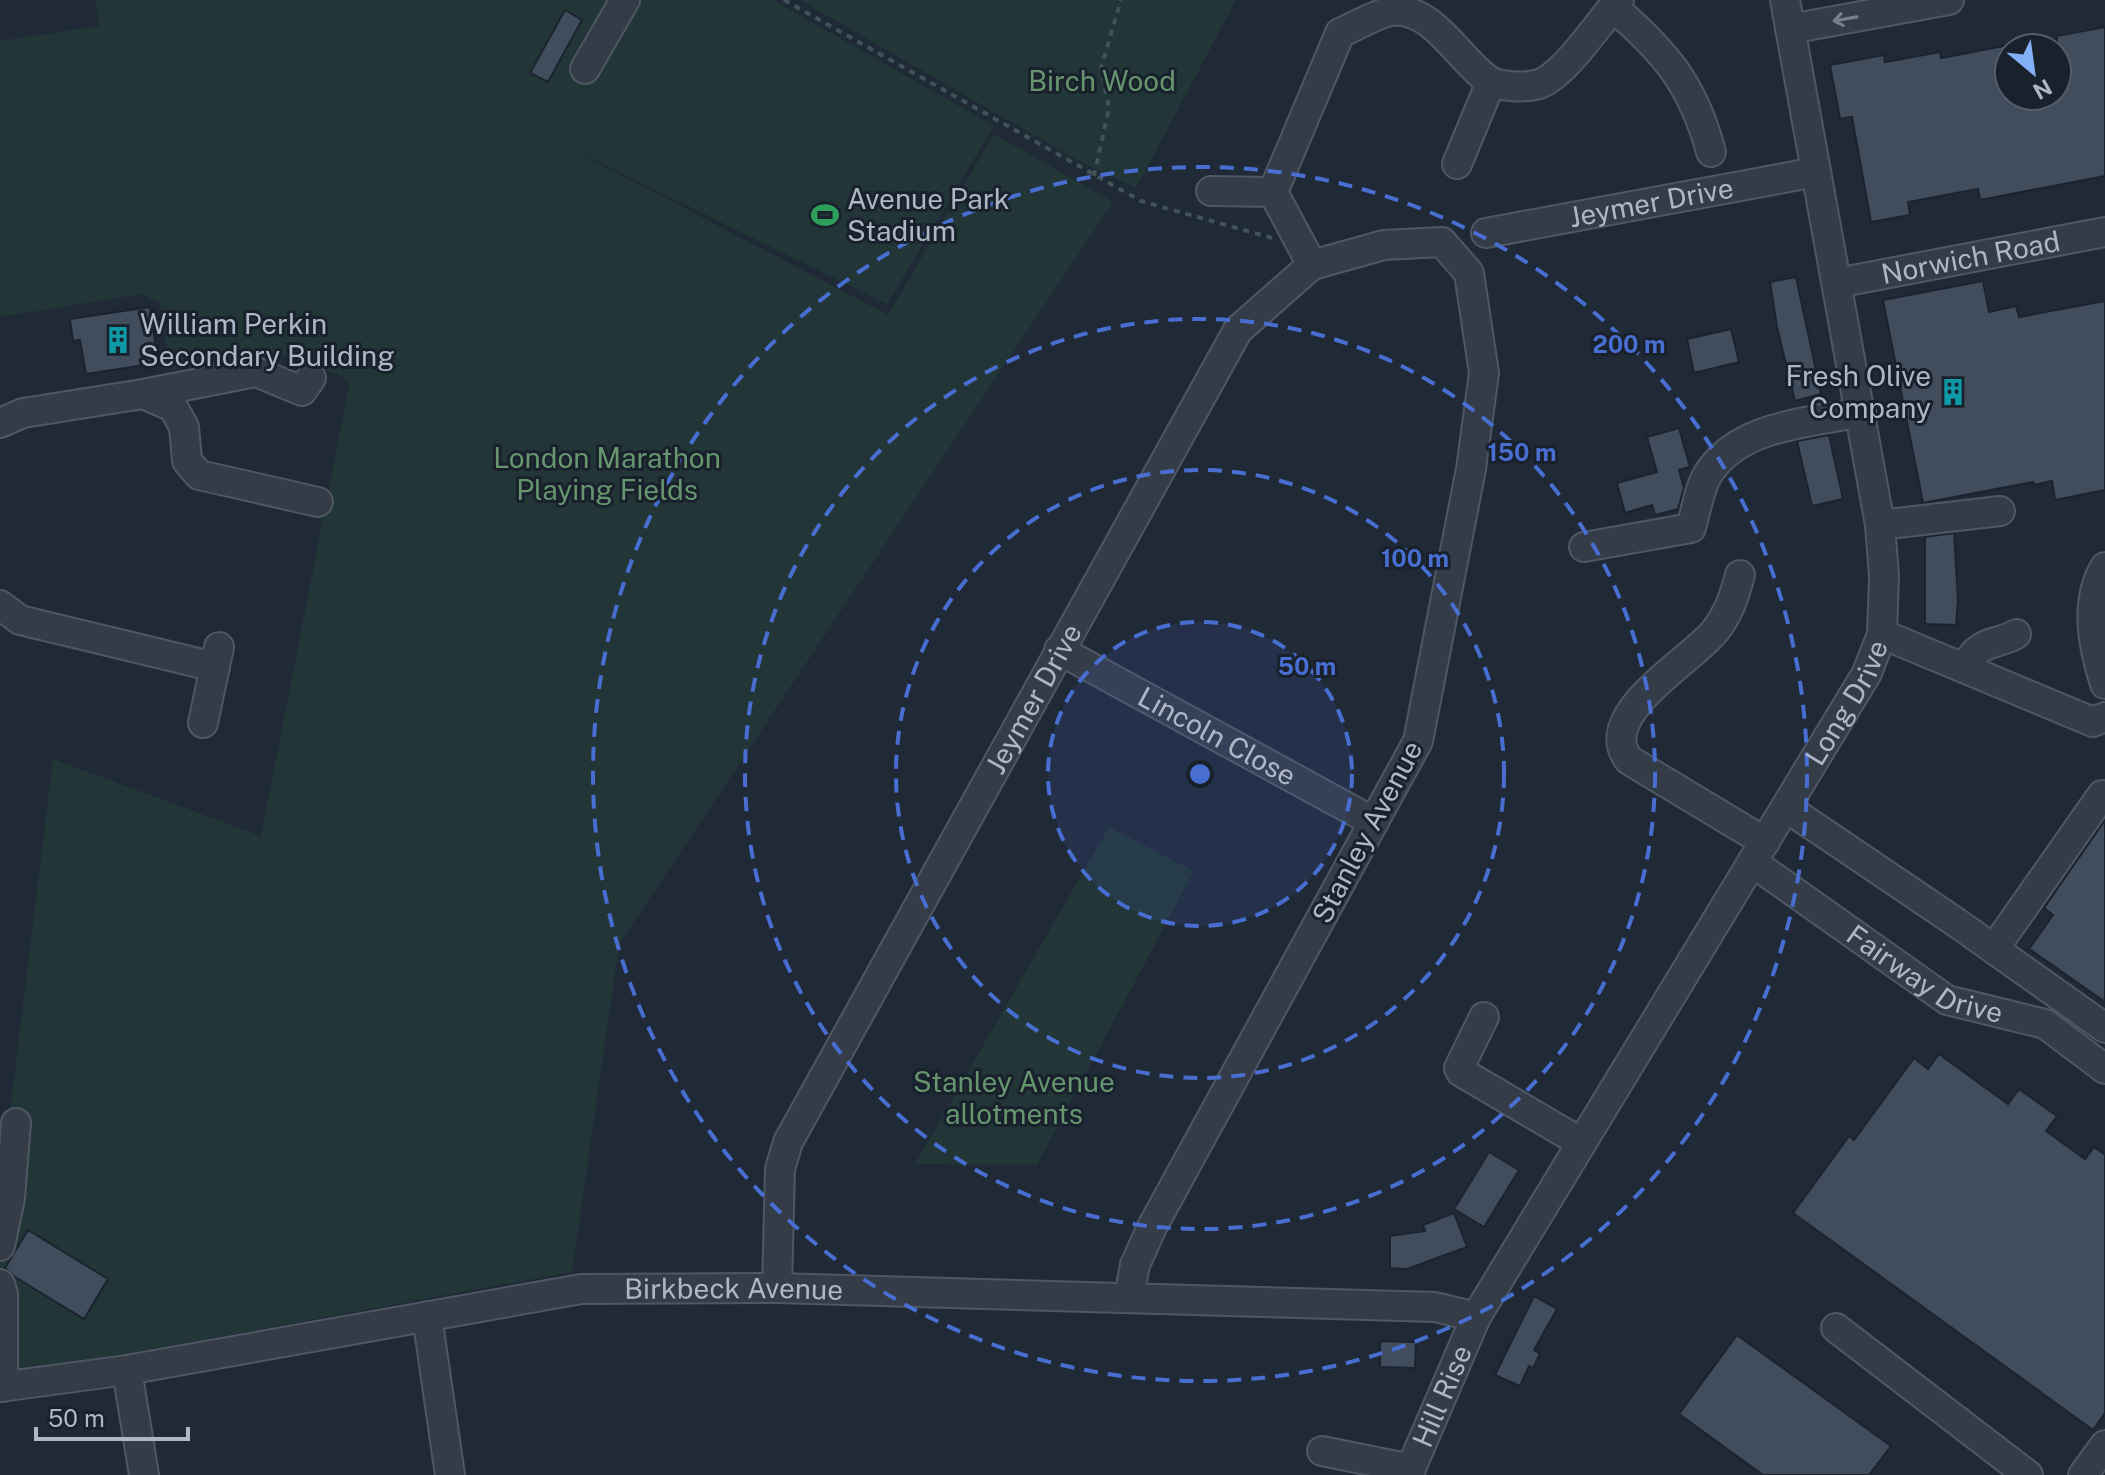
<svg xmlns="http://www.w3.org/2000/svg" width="2105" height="1475" font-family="'Public Sans',sans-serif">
<rect width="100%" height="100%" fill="#202a37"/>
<!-- green -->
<g fill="#223638">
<path d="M96 0H773L994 126 887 304 549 137 888 315 994 134 1113 202 619 944 572 1272 125 1354 0 1370V1194L53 759 261 836 350 381 293 354 170 370 160 303 142 294 0 317V41L99 26Z"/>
<path d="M800 0H1236L1136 188 1081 162Z"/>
<path d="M1109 827 1194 871 1037 1165 915 1164Z"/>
</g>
<!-- building -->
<g fill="#414d5c" stroke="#1b232e" stroke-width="2">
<path d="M565 10 582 20 548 82 530 73Z"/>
<path d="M2105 27V176L1980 200 1978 189 1908 202 1910 215 1871 222 1852 117 1840 119 1830 65 1884 55 1885 62 1940 52 1941 58 2009 45V96H2057V36Z"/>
<path d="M1796 277 1821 394 1795 401 1777 327 1770 282Z"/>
<path d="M1983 281 1989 312 2016 306 2019 317 2105 301V490L2055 500 2052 481 2034 485 2033 482 1923 503 1883 300Z"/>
<path d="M150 307 158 363 86 374 80 340 73 341 70 319Z"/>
<path d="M1731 329 1739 362 1694 373 1687 339Z"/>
<path d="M1679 428 1690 467 1679 470 1684 488 1678 509 1655 515 1652 505 1625 513 1617 483 1657 472 1647 437Z"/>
<path d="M1829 435 1843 499 1812 506 1797 441Z"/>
<path d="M1954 533 1958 600 1956 625 1925 624V537Z"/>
<path d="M2105 820V1002L2029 949 2053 915 2044 908Z"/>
<path d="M1939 1054 2008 1104 2019 1089 2057 1116 2046 1131 2085 1159 2094 1147 2105 1155V1413L2093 1430 1793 1213 1849 1136 1854 1140 1914 1058 1928 1069Z"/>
<path d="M1489 1152 1519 1170 1484 1227 1454 1209Z"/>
<path d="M1454 1213 1467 1247 1407 1269 1390 1268V1236L1425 1231 1423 1225Z"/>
<path d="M28 1230 108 1279 84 1319 15 1277 5 1268Z"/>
<path d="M1534 1296 1557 1309 1534 1350 1540 1354 1533 1368 1529 1366 1520 1386 1495 1375Z"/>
<path d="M1737 1335 1891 1446 1869 1475H1763L1679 1414Z"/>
<path d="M1380 1341 1416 1342 1415 1368 1380 1367Z"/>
</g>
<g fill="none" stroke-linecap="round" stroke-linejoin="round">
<!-- minor casing -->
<g stroke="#4e5763" stroke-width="32">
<g id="minor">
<path d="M1613 7C1665 52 1693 84 1711 152"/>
<path d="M1790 29 1949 0"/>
<path d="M585 69 625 0"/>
<path d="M1457 164 1491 82"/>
<path d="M1211 191 1273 192"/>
<path id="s1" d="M1486 233 1816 172"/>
<path d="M1312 265 1273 192 1340 33C1354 27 1378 13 1392 11 1433 6 1460 62 1490 81 1500 87 1527 88 1539 84 1565 75 1599 22 1619 0"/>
<path id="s2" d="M1837 283 2105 232"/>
<path d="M143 394 256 372 302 391 311 378"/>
<path d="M0 423 23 413 143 394 173 407 184 427 187 461 199 475 318 502"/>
<path d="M1880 525 2000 511"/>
<path d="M1584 547 1691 528C1696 511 1699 489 1708 474 1739 425 1808 423 1861 412"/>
<path d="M2105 567C2084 602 2093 647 2105 684"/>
<path d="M1740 575C1734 597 1729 613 1715 631 1690 662 1594 715 1629 760L1765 842"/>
<path d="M0 605 20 620 215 667"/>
<path d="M1882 634 2093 722 2105 717"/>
<path id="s3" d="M1059 650 1374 822"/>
<path d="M1964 668C1968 663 1972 655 1977 651 1988 641 2004 642 2016 634"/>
<path d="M203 723 219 647"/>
<path d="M1787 808 1957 923 2105 1028"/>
<path id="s4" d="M1752 862 1947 1000 2045 1024 2105 1069"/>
<path d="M1994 949 2102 795"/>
<path d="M1484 1017 1459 1068 1461 1072 1582 1143"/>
<path d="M0 1246 10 1198 16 1123"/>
<path d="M0 1284 3 1294V1387"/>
<path id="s5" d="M777 1288 780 1169 788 1142 1238 330 1312 265 1384 245 1442 242 1469 273 1484 373 1471 469 1418 741 1152 1227 1135 1265 1129 1297"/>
<path d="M427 1316 450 1475"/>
<path d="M1836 1328 2028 1475"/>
<path d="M127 1370 144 1475"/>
<path id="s6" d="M0 1387 127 1370 581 1289 777 1288 1435 1307 1476 1317"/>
<path d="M1322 1451 1411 1469"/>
<path id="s7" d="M1408 1475 1476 1317 1867 673 1882 634 1884 576 1880 525 1785 0"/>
<path d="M2083 1475 2105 1445"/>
</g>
</g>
<!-- path -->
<g stroke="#405356" stroke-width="4" stroke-dasharray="6 6" stroke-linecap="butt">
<path d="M784 0 1141 201 1272 238"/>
<path d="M1094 176 1109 108 1101 68 1121 0"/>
</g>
<!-- minor -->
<use href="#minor" stroke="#343c48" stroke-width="28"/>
</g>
<!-- one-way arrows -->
<defs><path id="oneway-shaft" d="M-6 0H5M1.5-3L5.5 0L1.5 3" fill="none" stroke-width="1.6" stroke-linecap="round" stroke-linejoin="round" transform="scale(2)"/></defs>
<use stroke="#77808d" href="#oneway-shaft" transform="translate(1845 19) rotate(170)"/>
<!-- distance rings -->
<circle cx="1200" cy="774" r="152" fill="#486ed2" fill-opacity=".12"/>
<g fill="none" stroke="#486ed2" stroke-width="4" stroke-dasharray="14 10">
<circle cx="1200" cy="774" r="152"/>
<circle cx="1200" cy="774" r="304"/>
<circle cx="1200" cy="774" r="455"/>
<circle cx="1200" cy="774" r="607"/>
</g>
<!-- icons -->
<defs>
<g id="stadium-bare" transform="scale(2.16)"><path d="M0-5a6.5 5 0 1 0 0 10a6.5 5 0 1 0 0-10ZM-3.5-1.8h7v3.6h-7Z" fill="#2e9e5b" stroke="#19212c" stroke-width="2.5" paint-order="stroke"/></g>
<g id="building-bare" transform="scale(2.16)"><path d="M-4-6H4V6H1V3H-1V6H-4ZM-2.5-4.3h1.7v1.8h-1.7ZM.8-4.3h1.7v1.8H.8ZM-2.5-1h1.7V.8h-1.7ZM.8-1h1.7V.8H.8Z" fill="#0f9aa8" stroke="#19212c" stroke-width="2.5" paint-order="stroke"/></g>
</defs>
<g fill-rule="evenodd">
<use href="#stadium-bare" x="825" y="215"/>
<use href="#building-bare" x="118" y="340"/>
<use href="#building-bare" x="1953" y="392"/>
</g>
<g text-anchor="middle" stroke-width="6" stroke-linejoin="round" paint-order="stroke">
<!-- park labels -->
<g font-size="28" fill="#669570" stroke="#19212c">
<text x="1102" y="91">Birch Wood</text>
<text x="607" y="468">London Marathon<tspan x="607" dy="32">Playing Fields</tspan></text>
<text x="1014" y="1092">Stanley Avenue<tspan x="1014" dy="32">allotments</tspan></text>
</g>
<!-- poi labels -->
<g font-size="28" fill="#aeb7c5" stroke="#19212c" text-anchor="start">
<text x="847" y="209">Avenue Park<tspan x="847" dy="32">Stadium</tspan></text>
<text x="140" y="334">William Perkin<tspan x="140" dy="32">Secondary Building</tspan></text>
<text x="1931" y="386" text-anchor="end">Fresh Olive<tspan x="1931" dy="32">Company</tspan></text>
</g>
<!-- street labels -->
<g font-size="28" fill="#aeb7c5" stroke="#19212c">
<text dy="10" stroke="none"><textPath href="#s1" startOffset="168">Jeymer Drive</textPath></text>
<text dy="10" stroke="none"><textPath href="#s2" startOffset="136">Norwich Road</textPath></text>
<text dy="10" stroke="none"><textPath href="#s5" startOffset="654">Jeymer Drive</textPath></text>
<text dy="10" stroke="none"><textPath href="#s7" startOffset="890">Long Drive</textPath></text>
<text dy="10" stroke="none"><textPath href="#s3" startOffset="180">Lincoln Close</textPath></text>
<text transform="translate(1367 832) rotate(-62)" y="10">Stanley Avenue</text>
<text dy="10" stroke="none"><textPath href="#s4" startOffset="208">Fairway Drive</textPath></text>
<text dy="10" stroke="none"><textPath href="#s6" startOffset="742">Birkbeck Avenue</textPath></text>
<text dy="10" stroke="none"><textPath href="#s7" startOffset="86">Hill Rise</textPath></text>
</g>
</g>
<circle cx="1200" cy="774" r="12" fill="#486ed2" stroke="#19212c" stroke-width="4"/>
<g font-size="24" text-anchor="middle" font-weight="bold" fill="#486ed2" stroke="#19212c" stroke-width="6" stroke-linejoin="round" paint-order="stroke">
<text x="1629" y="353">200 m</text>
<text x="1522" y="461">150 m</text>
<text x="1415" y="567">100 m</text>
<text x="1307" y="675">50 m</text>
</g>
<!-- north arrow -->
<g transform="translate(2033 72) rotate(151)"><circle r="38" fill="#19212c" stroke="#555d69" stroke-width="2"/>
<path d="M0-6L14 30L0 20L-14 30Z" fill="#81b0f7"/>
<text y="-12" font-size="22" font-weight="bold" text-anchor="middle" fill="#aeb7c5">N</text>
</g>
<!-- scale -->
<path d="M36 1427v12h152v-12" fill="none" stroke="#aeb7c5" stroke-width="4"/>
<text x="48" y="1427" font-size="24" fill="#aeb7c5" stroke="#19212c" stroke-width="6" paint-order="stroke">50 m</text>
</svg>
